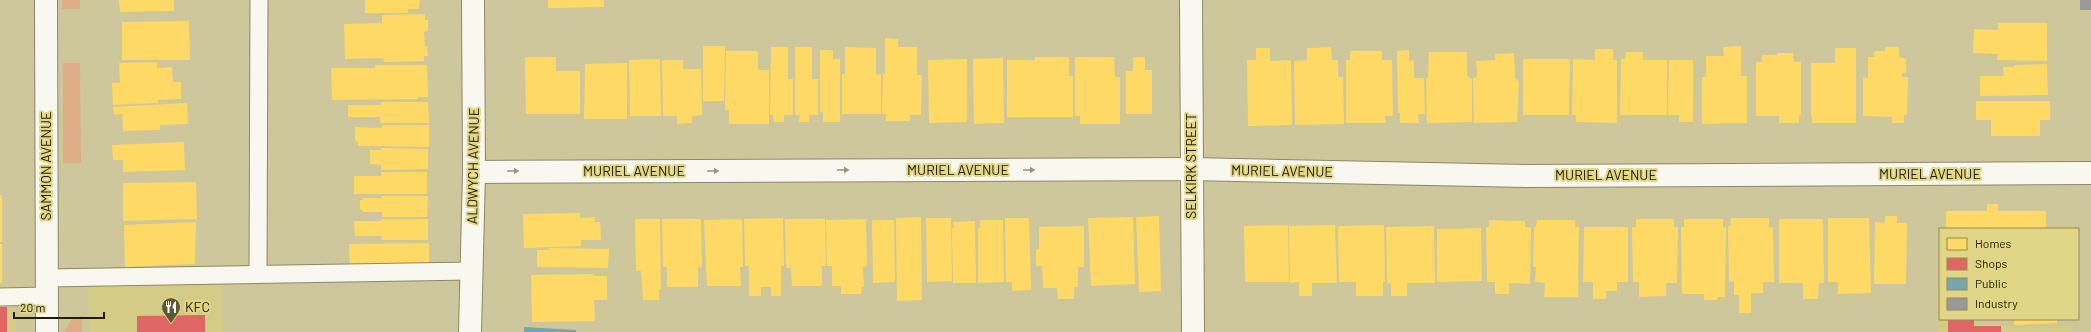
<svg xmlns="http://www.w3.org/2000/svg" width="2091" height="332" font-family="Barlow,sans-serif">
<rect width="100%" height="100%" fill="#cdc79b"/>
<!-- built -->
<g fill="#d4cb87">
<path d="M222 282 223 332H89L88 285Z"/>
<path d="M0 286H15L16 332H0Z"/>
<path d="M1937 287H1940V319H1976L1977 325 2072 326V332H1937Z"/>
</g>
<!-- green -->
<g fill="#deac87">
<rect x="62" y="0" width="18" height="9"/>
<path d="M63 63H80L81 163H63Z"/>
<path d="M82 316V332H64L71 320Z"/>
</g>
<!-- homes -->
<g fill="#ffd966">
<path d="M119 0H174V11L120 12Z"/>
<path d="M365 0H420L419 9H408V13H365Z"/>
<path d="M548 0H604V7L548 8Z"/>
<path d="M425 14V20H428V31L424 32 425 46H427L428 56H424V61L384 62 383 58 345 59 344 24 382 23V15Z"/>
<path d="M189 21 190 60H122V22Z"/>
<path d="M1998 23H2047V61L1997 60 1998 54 1973 53 1974 29 1998 30Z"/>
<path d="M885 38 898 39V47H917V75H922L921 115H910V121H886V114H882L883 74H885Z"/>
<path d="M703 46H725L724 101H703Z"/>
<path d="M1741 46V76H1747V123L1702 124V77H1706V56H1724L1723 47Z"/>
<path d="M771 47H788V79H793V115H784V122H774L773 115H770Z"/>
<path d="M795 47H812V79H818V115H809V122H799L800 115H795Z"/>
<path d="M845 47 876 48V75L881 74V114H842V74H845Z"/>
<path d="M1331 47 1332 60H1338V77H1343L1344 124 1295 125 1294 61 1307 60V48Z"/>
<path d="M1885 47H1899V57L1906 59V73H1902V77H1908L1907 115H1904V123H1892V117L1863 116V77L1868 78V57H1874V51H1885Z"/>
<path d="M1256 48H1270V61L1291 60 1292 125 1248 126 1247 60H1256Z"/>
<path d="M1835 48H1856V123H1812V115L1811 116V63H1835Z"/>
<path d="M1595 49H1613V60H1617V123L1576 122V115H1572L1573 59 1595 60Z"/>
<path d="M820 50H833V59H840V122H823V112H820Z"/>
<path d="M1409 50V61H1414V78H1424L1425 114H1418L1419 123H1400V113H1398L1397 51Z"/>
<path d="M726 51H758V70H769V124H729V110H725Z"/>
<path d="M1350 51H1382V60H1392L1393 116H1385L1386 123H1346V60H1350Z"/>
<path d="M1429 52H1467V76L1472 79V122L1427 123 1426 80 1428 76Z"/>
<path d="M1626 52H1643V60H1667V115H1620L1621 59H1625Z"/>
<path d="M1514 53 1515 77 1519 82 1517 122 1474 123 1473 79 1477 76 1476 61 1495 60V54Z"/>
<path d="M1777 53H1793L1794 62 1801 61V115H1799V123H1779V116H1756V62H1762V55H1777Z"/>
<path d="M525 57H556V71H580V114H526Z"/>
<path d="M1035 57H1069V76H1073V117H1007V60H1035Z"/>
<path d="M1075 57H1114L1115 77H1120V124H1080V116H1075Z"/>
<path d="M1133 57H1145V70H1152V114H1126V71H1133Z"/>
<path d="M1003 58 1004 123 974 124 973 59Z"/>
<path d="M660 59 661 116H630L629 60Z"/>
<path d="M967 59V122L929 123 928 60Z"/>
<path d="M1523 59H1570L1569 115H1523Z"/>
<path d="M662 60H683V69H701L702 115 692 116V123L677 124V116H663Z"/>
<path d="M1669 60H1693V122H1679V115H1668Z"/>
<path d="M157 62V68L172 67 173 82H181V99L158 100V103L113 105 112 83H120L119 63Z"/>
<path d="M627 63V119H584L585 64Z"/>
<path d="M2047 64 2048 95 1980 96V76H2004L2003 67H2014V65Z"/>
<path d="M375 65H427L428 97H418V99L332 100 331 68H375Z"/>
<path d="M1976 101H2050V120H2040V136H1991V120H1976Z"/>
<path d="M381 102H428L429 123H380V117H348V105H381Z"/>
<path d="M187 103 188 124 160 125V130L123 131 122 114 114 115 113 107Z"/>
<path d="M382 125H429V147L358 146V142L355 141V127L382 128Z"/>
<path d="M184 142 185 170 123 172V160H113L112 145Z"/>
<path d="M381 148 428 149V169L381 170V165L370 164V150H381Z"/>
<path d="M381 172H427V194H354V176H381Z"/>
<path d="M196 182 197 219 123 221V183Z"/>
<rect x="0" y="195" width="2" height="47"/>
<path d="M382 196H428L427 217H382V212H362V210H360V200H363V198H382Z"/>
<path d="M1987 204H1998V211H2046V229H1946V211H1987Z"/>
<path d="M580 213V218L595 217V222H600L601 240H581V246L524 248 523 214Z"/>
<path d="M1159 216 1161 291 1139 292 1136 217Z"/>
<path d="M1885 216H1897V223H1907L1906 284H1874L1875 222 1885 223Z"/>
<path d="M921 217 922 300 897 301 896 218Z"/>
<path d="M1133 217 1135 284 1091 286 1088 218Z"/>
<path d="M783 218 784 266H781V296H771V287H761V296H749V266H745L744 219Z"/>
<path d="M926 218H951L952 281 927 282Z"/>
<path d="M1005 218H1029L1031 290 1012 291V282H1006Z"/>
<path d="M1731 218H1769V228L1773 227 1774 282H1763V293H1751V313H1739V295H1734V282L1729 281 1728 226H1730Z"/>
<path d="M1828 218H1869L1871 293 1838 294V282H1828Z"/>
<path d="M381 219H428V240H381L382 236H355L354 221H381Z"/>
<path d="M635 219H660L661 289H659V300H643L641 271H636Z"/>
<path d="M662 219H701L702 267H698V287H667V267H663Z"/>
<path d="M742 219 743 267H740L741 286H707L704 220Z"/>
<path d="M785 219H825L826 266H822V286H792L791 268H786Z"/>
<path d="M866 219 867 266 863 267 864 287H862L861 294H841V286H832V266H827L826 220Z"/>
<path d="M1636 219H1674V227H1678L1677 283H1666V296L1639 297V282H1633L1632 227H1636Z"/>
<path d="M1684 219H1723V227H1726L1725 297H1718L1717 300H1704V294H1682L1681 227H1684Z"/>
<path d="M1779 219H1823L1824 283H1819L1818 299H1803V283H1779Z"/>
<path d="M872 220H894L895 282 873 283Z"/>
<path d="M980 220H1003L1004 282 978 283V228H980Z"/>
<path d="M1489 220 1525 221V227L1531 228 1530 284 1509 283V294H1495V282H1487L1486 227H1489Z"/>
<path d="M1537 220H1575V227H1579L1578 297H1544L1545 283 1535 282 1536 267H1533L1534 227H1536Z"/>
<path d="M975 221 976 283H953L952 228 954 227 953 222Z"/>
<path d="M196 222 195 264 125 267 124 225Z"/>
<path d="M1288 225 1289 282H1245L1244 226Z"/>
<path d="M1335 225 1337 283H1312V296H1299V282L1290 283 1289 226Z"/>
<path d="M1384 225 1385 282H1383V296H1356V282H1339L1338 226Z"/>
<path d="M1084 226V267H1078V287H1074V299H1058L1057 288H1043L1042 266H1036V249H1039V227Z"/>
<path d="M1434 226 1435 283H1407V296H1391V283H1387L1386 227Z"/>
<path d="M1584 227H1628V282H1617V291H1606V299H1593V282H1583Z"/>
<path d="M1481 228 1482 281 1437 282V229Z"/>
<path d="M429 243V264L350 266 349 244Z"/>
<rect x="0" y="244" width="2" height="39"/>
<path d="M549 248 609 249 608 268 537 267V250H549Z"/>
<path d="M593 274V276H607V300H594L595 321 532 322 531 275Z"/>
<path d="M2014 319H2057V323L2014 325Z"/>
</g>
<!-- shops -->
<g fill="#e06666">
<rect x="0" y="307" width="7" height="25"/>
<path d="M205 315V332H137V316Z"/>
<path d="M1948 319H1974V326H2001V332H1948Z"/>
</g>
<!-- public -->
<path fill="#76a5af" d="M524 327 576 330V332H524Z"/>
<!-- industry -->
<rect fill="#999" x="2080" y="0" width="11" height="10"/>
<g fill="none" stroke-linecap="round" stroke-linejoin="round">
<!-- service casing -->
<g stroke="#8d8965" stroke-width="19">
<g id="service">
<path d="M258 274 259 0"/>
<path d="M47 278 471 271"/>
<path d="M0 297 47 296"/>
</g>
</g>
<!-- minor casing -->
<g stroke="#8d8965" stroke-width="24">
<g id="minor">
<path d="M46 0 47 332"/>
<path d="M1191 0 1193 332"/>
<path d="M474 172 1191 169 1527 176 2091 173"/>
<path d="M470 332 474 172 473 0"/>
</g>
</g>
<!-- service -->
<use href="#service" stroke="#f8f7f0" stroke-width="17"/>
<!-- minor -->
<use href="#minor" stroke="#f8f7f0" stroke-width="22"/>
</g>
<!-- one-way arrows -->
<defs><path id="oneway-solid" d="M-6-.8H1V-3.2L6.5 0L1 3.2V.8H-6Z"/></defs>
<g fill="#989584">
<use href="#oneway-solid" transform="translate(843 170)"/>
<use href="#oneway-solid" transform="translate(1029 170)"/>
<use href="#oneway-solid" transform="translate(513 171)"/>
<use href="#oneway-solid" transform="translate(713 171)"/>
</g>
<!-- icons -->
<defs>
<g id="restaurant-pin" transform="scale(1)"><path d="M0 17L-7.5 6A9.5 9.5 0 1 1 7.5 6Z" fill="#5e5836" stroke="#e1d687"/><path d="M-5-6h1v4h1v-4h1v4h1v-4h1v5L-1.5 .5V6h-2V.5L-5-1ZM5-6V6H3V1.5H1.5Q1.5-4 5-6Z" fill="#fff"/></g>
</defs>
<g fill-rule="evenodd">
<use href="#restaurant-pin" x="171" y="307"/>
</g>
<g text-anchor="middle" stroke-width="4" stroke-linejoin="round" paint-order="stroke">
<!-- street labels -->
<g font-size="14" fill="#221d00" stroke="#e1d687">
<text transform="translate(46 166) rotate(-90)" y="5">SAMMON AVENUE</text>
<text transform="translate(473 166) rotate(-89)" y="5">ALDWYCH AVENUE</text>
<text transform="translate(1191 166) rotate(-90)" y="5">SELKIRK STREET</text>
<text x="958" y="175">MURIEL AVENUE</text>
<text x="634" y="176">MURIEL AVENUE</text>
<text transform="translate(1282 171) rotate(1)" y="5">MURIEL AVENUE</text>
<text x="1930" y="179">MURIEL AVENUE</text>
<text x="1606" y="180">MURIEL AVENUE</text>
</g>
<!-- poi labels -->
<g font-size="14" fill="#221d00" stroke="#e1d687" text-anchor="start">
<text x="185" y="312">KFC</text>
</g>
</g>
<!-- legend -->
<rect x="1939" y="228" width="140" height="92" fill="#e1d687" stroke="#958c51"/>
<rect x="1947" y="238" width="20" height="12" fill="#ffd966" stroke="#958c51"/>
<text x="1975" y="248" font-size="12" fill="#221d00">Homes</text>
<rect x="1947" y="258" width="20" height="12" fill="#e06666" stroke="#958c51"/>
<text x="1975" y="268" font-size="12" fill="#221d00">Shops</text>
<rect x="1947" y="278" width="20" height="12" fill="#76a5af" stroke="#958c51"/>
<text x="1975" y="288" font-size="12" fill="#221d00">Public</text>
<rect x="1947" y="298" width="20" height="12" fill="#999999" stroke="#958c51"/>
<text x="1975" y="308" font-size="12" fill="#221d00">Industry</text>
<!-- scale -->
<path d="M14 312v6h90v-6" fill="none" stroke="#221d00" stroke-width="2"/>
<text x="20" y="312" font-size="12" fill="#221d00" stroke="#e1d687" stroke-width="3" paint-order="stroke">20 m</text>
</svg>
